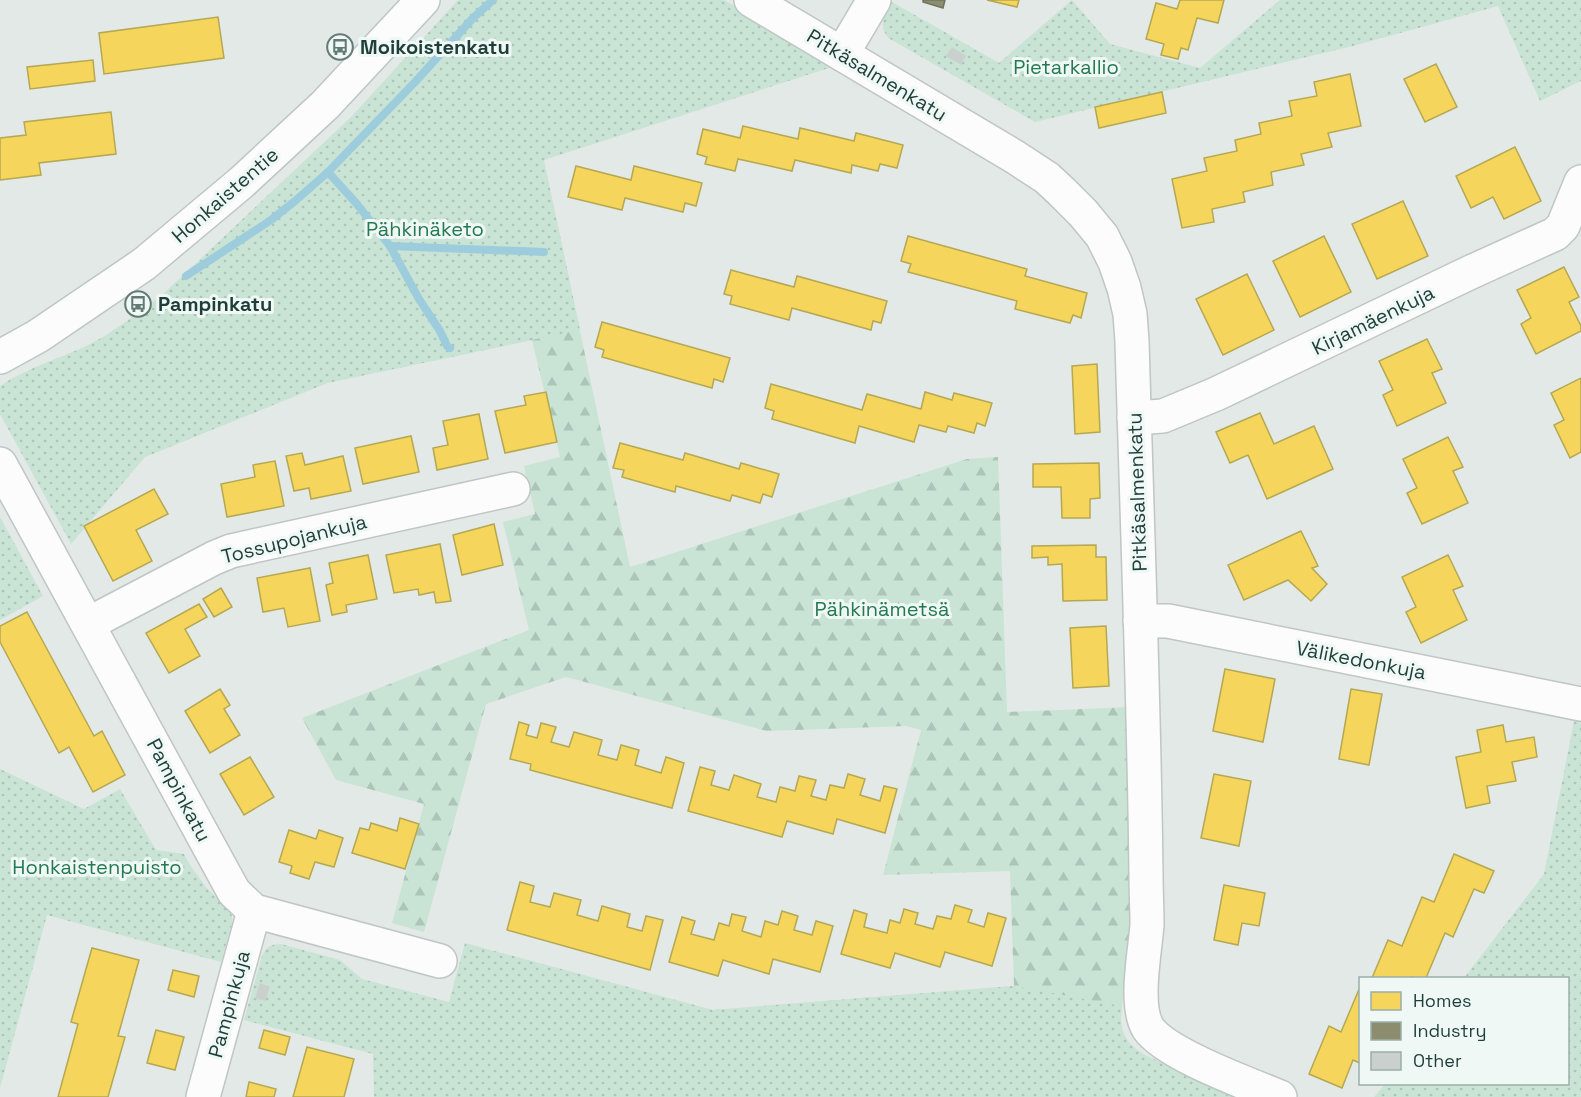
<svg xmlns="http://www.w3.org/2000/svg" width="1581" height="1097" font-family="'Space Grotesk',sans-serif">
<defs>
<pattern id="forest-firs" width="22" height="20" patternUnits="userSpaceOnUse" patternTransform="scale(1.5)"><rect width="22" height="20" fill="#c9e4d5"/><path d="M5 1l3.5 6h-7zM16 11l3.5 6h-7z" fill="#acc5b8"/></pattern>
<pattern id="park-dots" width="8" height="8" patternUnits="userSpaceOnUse" patternTransform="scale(1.5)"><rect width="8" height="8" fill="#c9e4d5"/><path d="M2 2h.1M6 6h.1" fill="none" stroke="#acc5b8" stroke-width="1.8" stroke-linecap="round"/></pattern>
</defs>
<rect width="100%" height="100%" fill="#e2e9e7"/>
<!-- forest -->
<path fill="url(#forest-firs)" d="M559 232 630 567 967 459 998 457 1007 712 1131 707 1137 880 1126 979 1120 1020 713 1010 1014 986 1010 871 883 875 921 730 906 726 767 731 566 677 486 704 424 932 392 923 424 804 336 780 302 718 529 630 503 522 535 514 524 466 560 457 532 340 327 383 145 457Z"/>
<!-- park -->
<g fill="url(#park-dots)">
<path d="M458 0H724L838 65 544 160 580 330 327 383 145 457 71 544 0 414V386C28 367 62 358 92 343 115 331 140 311 161 296L352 116Z"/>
<path d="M1072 0 1110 44 1200 68 1280 0H1581V81L1540 101 1498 6 1353 46 1035 122 890 39C877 27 884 15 892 2L999 63Z"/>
<path d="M0 517 43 596 0 620Z"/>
<path d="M1574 721 1581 722V1097H1374L1385 1084H1568V978H1464L1544 874Z"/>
<path d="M0 769 84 809 120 789 156 850 184 854 190 865 206 887 229 910 232 916V923L221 962 47 915 0 1088Z"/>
<path d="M465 943 713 1010 1014 986 1122 1006C1119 1030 1124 1042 1145 1055L1240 1097H374L373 1054 244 1020 262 956C266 947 271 944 281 944L340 960 362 979 449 1002Z"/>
</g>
<!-- homes -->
<g fill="#f6d55c" stroke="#b5a852" stroke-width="1.5">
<path d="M987 0H1019L1017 7Z"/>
<path d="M1180 0H1224L1218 23 1197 18 1188 50 1181 48 1178 59 1161 55 1164 44 1146 39 1156 3 1177 9Z"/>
<path d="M218 17 224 58 104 74 99 33Z"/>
<path d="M93 60 95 81 30 89 27 67Z"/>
<path d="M1436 64 1457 107 1425 122 1404 79Z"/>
<path d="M1350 74 1361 126 1328 133 1332 147 1301 154 1304 165 1271 172 1273 185 1243 192 1245 202 1212 209 1214 222 1182 228 1172 179 1207 171 1204 158 1237 151 1235 140 1261 134 1259 123 1292 116 1289 101 1317 96 1314 82Z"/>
<path d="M1162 92 1166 113 1099 128 1095 107Z"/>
<path d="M111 112 116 154 39 163 41 175 0 180V138L26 135 24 122Z"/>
<path d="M743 126 798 139 800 128 854 141 856 133 903 145 897 168 880 164 878 171 852 165 851 173 795 160 792 171 738 159 735 171 705 164 707 157 697 154 703 129 740 138Z"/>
<path d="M1515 147 1541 201 1504 219 1493 197 1471 208 1456 176Z"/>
<path d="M576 166 631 180 634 166 702 183 696 206 685 203 683 212 625 198 622 210 568 197Z"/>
<path d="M1403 201 1428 256 1377 279 1352 224Z"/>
<path d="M908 236 1027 269 1025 276 1087 293 1081 318 1073 315 1070 323 1015 309 1017 301 908 272 911 264 901 261Z"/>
<path d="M1324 236 1351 292 1300 317 1273 261Z"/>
<path d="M1564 267 1579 297 1569 302 1581 326V331L1536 354 1521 324 1531 318 1517 290Z"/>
<path d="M731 270 794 287 797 276 887 301 881 323 873 321 871 330 792 308 789 320 730 304 732 296 724 294Z"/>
<path d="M1247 274 1274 330 1223 355 1196 299Z"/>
<path d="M602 322 730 358 723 382 714 379 712 388 602 357 604 350 595 347Z"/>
<path d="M1427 339 1442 369 1432 373 1446 403 1397 426 1383 395 1393 390 1379 361Z"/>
<path d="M1097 364 1100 432 1075 434 1072 366Z"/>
<path d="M1581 378V452L1570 458 1554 425 1564 420 1551 393Z"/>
<path d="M771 384 862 410 867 394 921 409 925 392 952 400 954 393 992 403 985 426 977 423 974 433 948 426 946 432 919 425 914 442 859 426 855 443 772 419 774 411 765 408Z"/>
<path d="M546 392 557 442 505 453 495 411 526 405 524 396Z"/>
<path d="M1260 413 1274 444 1314 426 1333 469 1267 499 1248 455 1230 463 1216 432Z"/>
<path d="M479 414 488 459 437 470 433 448 448 445 443 421Z"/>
<path d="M411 436 419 472 363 484 355 448Z"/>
<path d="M1448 437 1463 467 1453 471 1468 503 1422 524 1407 493 1417 488 1403 459Z"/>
<path d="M620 443 683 460 685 453 739 469 741 463 779 474 772 497 763 494 760 503 732 495 730 501 676 486 675 492 622 477 624 470 613 468Z"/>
<path d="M302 453 305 465 343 456 351 491 311 499 309 488 294 491 286 456Z"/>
<path d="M275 461 284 506 227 517 221 484 255 477 253 465Z"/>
<path d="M1099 463 1100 498 1090 499V518H1062L1061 487H1033V464Z"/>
<path d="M154 489 168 514 136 530 152 561 113 581 84 526Z"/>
<path d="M494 524 503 565 462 575 453 535Z"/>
<path d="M1301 531 1318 566 1312 568 1327 584 1311 601 1288 580 1244 600 1228 565Z"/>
<path d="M440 544 451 601 436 603 434 592 419 595 418 589 394 593 386 555Z"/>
<path d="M1096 545V557H1106L1107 600 1063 601 1062 564 1048 565V557L1032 558V546Z"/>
<path d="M368 555 377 599 346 605 347 612 332 615 326 585 333 583 329 563Z"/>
<path d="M1448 555 1463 586 1453 590 1467 620 1421 643 1406 612 1416 607 1402 577Z"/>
<path d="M310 568 320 621 288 627 284 608 263 612 257 578Z"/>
<path d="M221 588 232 607 214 617 203 599Z"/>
<path d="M199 604 207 617 185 629 200 656 169 673 146 633Z"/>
<path d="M27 612 94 736 102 731 125 775 93 792 69 747 59 753 0 642V626Z"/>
<path d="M1106 626 1109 686 1073 688 1070 628Z"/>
<path d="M1225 669 1275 679 1263 742 1213 731Z"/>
<path d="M220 689 230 705 224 709 240 735 210 753 185 711Z"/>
<path d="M1351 689 1382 694 1369 765 1339 759Z"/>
<path d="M519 722 529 725 526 735 537 738 541 723 556 727 551 742 569 747 574 732 602 740 598 755 617 760 621 745 639 750 635 765 661 773 666 757 684 763 672 808 530 770 531 764 510 759Z"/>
<path d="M1503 725 1506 742 1534 737 1537 757 1512 762 1516 781 1487 786 1490 803 1466 808 1456 757 1481 752 1477 730Z"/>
<path d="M250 757 274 797 244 815 220 774Z"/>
<path d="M700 767 715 771 711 785 729 790 734 775 761 784 757 797 776 802 780 787 795 791 799 776 816 780 811 796 826 800 830 785 844 788 848 774 865 779 860 795 880 801 884 786 897 789 885 833 837 819 833 834 787 821 782 837 688 811Z"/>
<path d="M1214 774 1251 781 1239 846 1201 838Z"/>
<path d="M400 818 419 824 405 869 352 853 360 828 369 830 371 823 397 831Z"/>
<path d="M289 830 316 839 319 830 343 838 334 867 315 862 309 879 290 873 292 866 279 862Z"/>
<path d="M1454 854 1494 871 1484 893 1474 889 1453 937 1445 933 1426 978H1416L1412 977V978H1372L1388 940 1402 946 1422 897 1434 902Z"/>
<path d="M520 882 534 886 530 902 550 907 554 893 581 900 577 915 598 921 602 906 630 914 627 927 642 931 646 916 663 920 650 970 507 930Z"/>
<path d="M1224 885 1265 893 1259 926 1242 923 1238 945 1214 940Z"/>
<path d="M955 905 972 910 968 922 984 927 988 913 1006 918 992 966 945 952 940 967 895 953 890 968 841 954 854 910 867 914 864 927 887 933 890 920 900 923 904 909 918 913 915 924 933 929 937 916 951 919Z"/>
<path d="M782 911 798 916 794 930 812 935 816 921 833 926 820 972 773 959 769 974 723 960 718 976 669 962 682 917 695 921 691 934 714 940 719 923 729 926 732 914 746 917 742 931 761 937 765 921 778 925Z"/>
<path d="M92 948 139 960 118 1036 125 1037 108 1097H58L78 1024 71 1022Z"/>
<path d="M173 970 199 976 194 997 168 990Z"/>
<path d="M1360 987V1063L1353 1060 1342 1088 1309 1074 1329 1026 1341 1032Z"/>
<path d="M156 1030 184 1037 175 1070 147 1063Z"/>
<path d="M264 1030 290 1037 285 1055 259 1048Z"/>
<path d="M307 1047 354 1059 344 1097H293Z"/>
<path d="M249 1082 276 1089 274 1097H246Z"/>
</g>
<!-- industry -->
<path fill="#8c8c6e" stroke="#6b755e" stroke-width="1.5" d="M923 0H945L943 8 923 2Z"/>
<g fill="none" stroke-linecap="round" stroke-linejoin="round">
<!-- stream -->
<g stroke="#9dccdc" stroke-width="8">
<path d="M328 172 356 203 390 246 419 299 440 331 447 346 450 348"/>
<path d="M390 246 544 252"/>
<path d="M186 276 271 220 295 201 328 172 416 81 473 18 493 0"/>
</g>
</g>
<!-- building -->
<g fill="#c9d0ce" stroke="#cad2d0" stroke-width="1.5">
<path d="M952 48 965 56 961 64 947 56Z"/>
<path d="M260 984 269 987 265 1000 256 998Z"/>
</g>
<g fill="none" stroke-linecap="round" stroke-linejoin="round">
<!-- street casing -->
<g stroke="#bfc6c4" stroke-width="36">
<g id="street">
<path d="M751 0 1015 157 1047 178 1062 192 1083 213 1102 236 1115 262 1124 288 1130 314 1132 341C1137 519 1144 697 1146 875 1146 892 1147 908 1147 925 1145 952 1134 1005 1148 1028 1165 1054 1249 1084 1280 1097"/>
<path d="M842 54 874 0"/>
<path d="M1134 418 1163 416 1216 394 1471 272 1555 234 1563 226 1581 182"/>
<path d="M0 464 234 892 254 911 440 961"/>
<path d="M1140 621H1168L1581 704"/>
<path d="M88 624 214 558 231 551 513 489"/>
<path d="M203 1097 254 911"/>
</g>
</g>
<!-- secondary casing -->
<g stroke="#bdc7c4" stroke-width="36">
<path id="secondary" d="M0 357 38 336 144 264 242 182 325 105 423 0"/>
</g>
<!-- street -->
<use href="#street" stroke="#fbfcfb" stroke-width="33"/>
<!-- secondary -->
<use href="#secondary" stroke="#fbfcfb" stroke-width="33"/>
</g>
<!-- icons -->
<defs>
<g id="bus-ring" transform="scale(1.35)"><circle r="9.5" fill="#eff8f5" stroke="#637a76" stroke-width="1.5"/><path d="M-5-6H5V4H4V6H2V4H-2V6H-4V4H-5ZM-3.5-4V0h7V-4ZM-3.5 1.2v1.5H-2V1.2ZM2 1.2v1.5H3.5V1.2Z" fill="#637a76"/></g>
</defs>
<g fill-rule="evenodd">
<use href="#bus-ring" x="340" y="47"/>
<use href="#bus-ring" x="138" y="304"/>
</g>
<g text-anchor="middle" stroke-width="6" stroke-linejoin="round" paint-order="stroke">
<!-- poi labels -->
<g font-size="20" font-weight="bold" fill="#1e3e39" stroke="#eff8f5" text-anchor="start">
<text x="360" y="54">Moikoistenkatu</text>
<text x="158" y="311">Pampinkatu</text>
</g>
<!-- park labels -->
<g font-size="20" fill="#247950" stroke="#eff8f5">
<text x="1066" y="74">Pietarkallio</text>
<text x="425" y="236">Pähkinäketo</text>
<text x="882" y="616">Pähkinämetsä</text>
<text x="97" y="874">Honkaistenpuisto</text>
</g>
<!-- street labels -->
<g font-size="20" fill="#1e3e39" stroke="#eff8f5">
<text transform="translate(877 75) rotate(31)" y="7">Pitkäsalmenkatu</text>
<text transform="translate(225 195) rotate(-41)" y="7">Honkaistentie</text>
<text transform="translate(1373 320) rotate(-26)" y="7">Kirjamäenkuja</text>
<text transform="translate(1137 492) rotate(-92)" y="7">Pitkäsalmenkatu</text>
<text transform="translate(294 539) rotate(-14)" y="7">Tossupojankuja</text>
<text transform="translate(1361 660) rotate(11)" y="7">Välikedonkuja</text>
<text transform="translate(179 790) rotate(62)" y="7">Pampinkatu</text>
<text transform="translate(229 1004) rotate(-75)" y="7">Pampinkuja</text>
</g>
</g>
<!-- legend -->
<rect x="1359" y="977" width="210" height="108" fill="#eff8f5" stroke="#9baeaa" stroke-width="1.5"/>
<rect x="1371" y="992" width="30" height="18" fill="#f6d55c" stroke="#9baeaa" stroke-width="1.5"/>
<text x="1413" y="1007" font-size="18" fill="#1e3e39">Homes</text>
<rect x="1371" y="1022" width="30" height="18" fill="#8c8c6e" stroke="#9baeaa" stroke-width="1.5"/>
<text x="1413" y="1037" font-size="18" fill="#1e3e39">Industry</text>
<rect x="1371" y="1052" width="30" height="18" fill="#c9d0ce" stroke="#9baeaa" stroke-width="1.5"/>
<text x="1413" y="1067" font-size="18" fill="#1e3e39">Other</text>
</svg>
